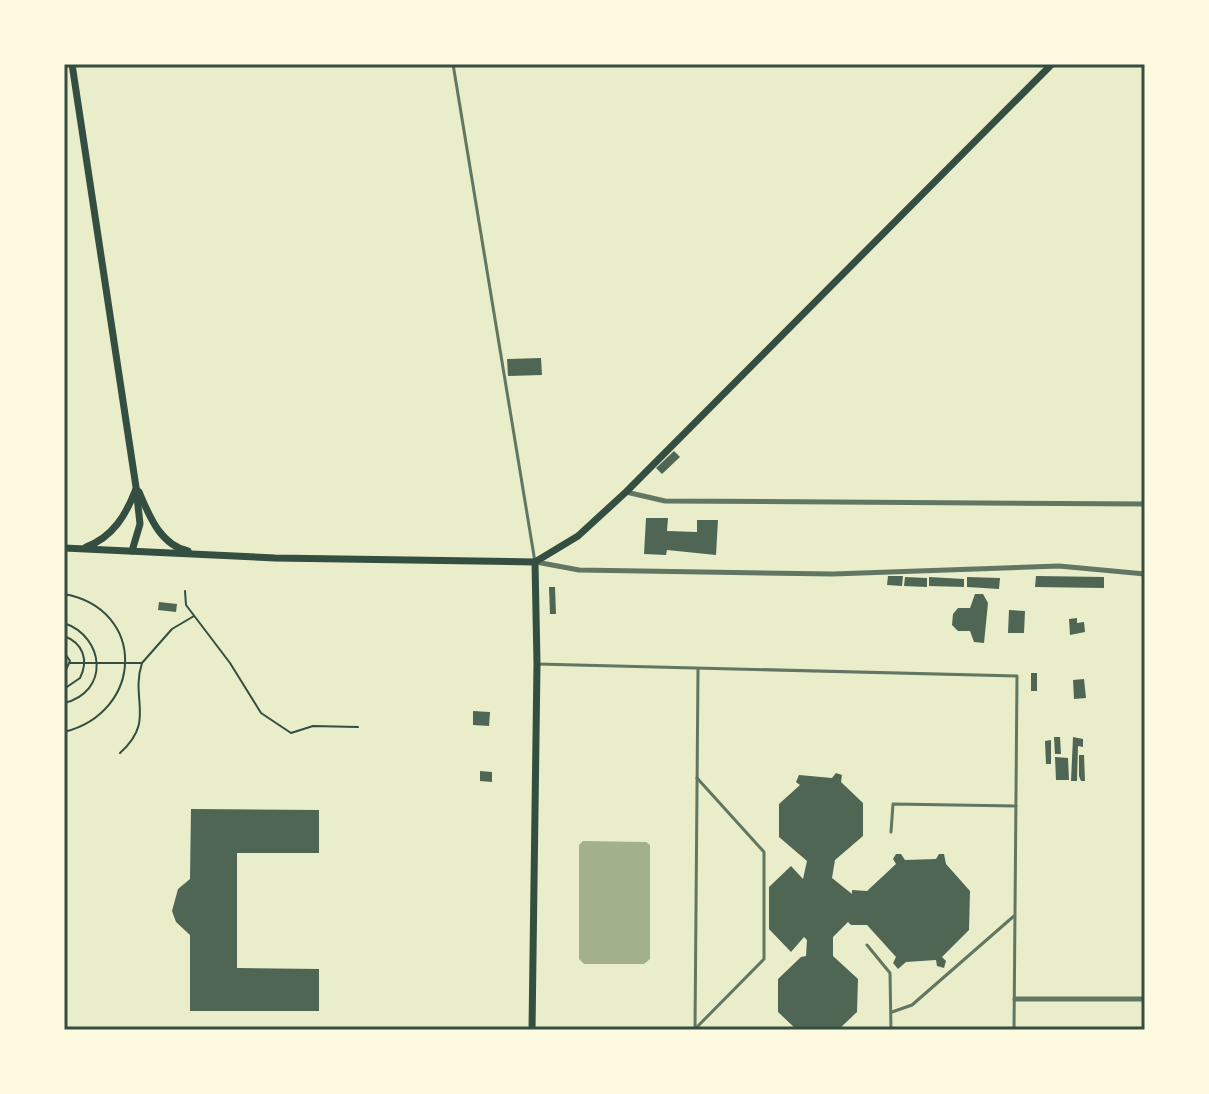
<svg xmlns="http://www.w3.org/2000/svg" width="1209" height="1094" font-family="Bitter,serif">
<rect width="100%" height="100%" fill="#e9edc9"/>
<!-- water -->
<path fill="#a3b18a" d="M583 841 646 842 650 845V959L644 964H584L579 959V845Z"/>
<!-- building -->
<g fill="#4f6655">
<path d="M541 358 542 375 508 376 507 359Z"/>
<path d="M674 451 680 457 662 474 656 468Z"/>
<path d="M646 518H668L667 531 697 532V520H718L716 555 667 550 666 555 644 554Z"/>
<path d="M888 576H903L902 586 887 585Z"/>
<path d="M1036 576 1104 577V588L1035 587Z"/>
<path d="M905 577 927 578V587L904 586Z"/>
<path d="M929 577 964 579V587L929 586Z"/>
<path d="M967 577 1000 578 999 589 967 587Z"/>
<path d="M549 587H555L556 614H550Z"/>
<path d="M975 594H983L988 603 984 643 974 642 970 631H958L952 625 953 614 958 608H970Z"/>
<path d="M159 602 177 604 176 612 158 610Z"/>
<path d="M1009 610 1025 611 1024 633H1008Z"/>
<path d="M1077 618V623L1084 622 1085 632 1070 635 1069 619Z"/>
<rect x="1031" y="673" width="6" height="18"/>
<path d="M1084 679 1086 698 1074 699 1073 680Z"/>
<path d="M473 711 490 712 489 726 473 725Z"/>
<path d="M1054 737H1060L1061 754H1055Z"/>
<path d="M1073 737 1083 739V747L1078 746 1077 781H1071Z"/>
<path d="M1051 740V764H1046L1045 741Z"/>
<path d="M1079 755H1084L1085 781H1081L1079 776Z"/>
<path d="M1055 757 1068 758 1069 780H1056Z"/>
<path d="M480 771 492 772V782L480 781Z"/>
<path d="M836 773 842 775 841 782 863 803V836L835 860 832 878 852 894V890L867 891 896 864 893 859 896 854H901L905 860 936 859 939 854H944L946 864 970 891 969 930 942 957 946 961 944 968 937 966 936 960 906 962 898 969 893 963 896 957 867 925H851L848 922 833 937V956L858 979 857 1012 838 1030H797L778 1012V979L801 957 806 956 807 940 804 937 791 952 769 929V887L791 866 803 879 807 861 779 837V804L800 785 796 782 799 775 832 778Z"/>
<path d="M191 809 319 810V853H237V968L319 969V1011H190V935L176 922 172 911 178 889 190 879Z"/>
</g>
<g fill="none" stroke-linecap="round" stroke-linejoin="round">
<!-- path -->
<g stroke="#344e41" stroke-width="2">
<path d="M185 591 186 605 230 663 261 713 291 733 313 726 358 727"/>
<path d="M64 594C147 609 144 712 64 732"/>
<path d="M64 623C105 637 110 692 64 703"/>
<path d="M64 636C83 643 89 660 80 678L64 689"/>
<path d="M64 652 70 661 64 674"/>
<path d="M70 663H141"/>
<path d="M120 753C156 721 130 700 142 663L172 629 194 616"/>
</g>
<!-- service -->
<g stroke="#617663" stroke-width="3">
<path d="M453 64 535 562"/>
<path d="M537 664 1017 676 1014 1030"/>
<path d="M891 832 893 804 1016 806"/>
<path d="M867 945 890 973 891 1030"/>
<path d="M892 1012 912 1005 1014 916"/>
<path d="M696 1028 764 959V852L697 778"/>
<path d="M695 1030 698 670"/>
</g>
<!-- minor -->
<g stroke="#617663" stroke-width="5">
<path d="M626 492 665 501 1145 504"/>
<path d="M536 562 579 570 833 574 1059 566 1145 574"/>
<path d="M1015 999H1145"/>
</g>
<!-- secondary -->
<g stroke="#344e41" stroke-width="7">
<path d="M72 64 136 487 140 524 132 551"/>
<path d="M139 492C149 515 160 545 188 551"/>
<path d="M86 547C113 537 126 515 136 489"/>
<path d="M64 548 275 558 535 562 578 536 626 492 1052 64"/>
<path d="M532 1030 537 664 535 562"/>
</g>
</g>
<!-- border -->
<rect width="1209" height="1094" fill="none" stroke="#fefae0" stroke-width="132"/>
<rect x="66" y="66" width="1077" height="962" fill="none" stroke="#344e41" stroke-width="3"/>
</svg>
